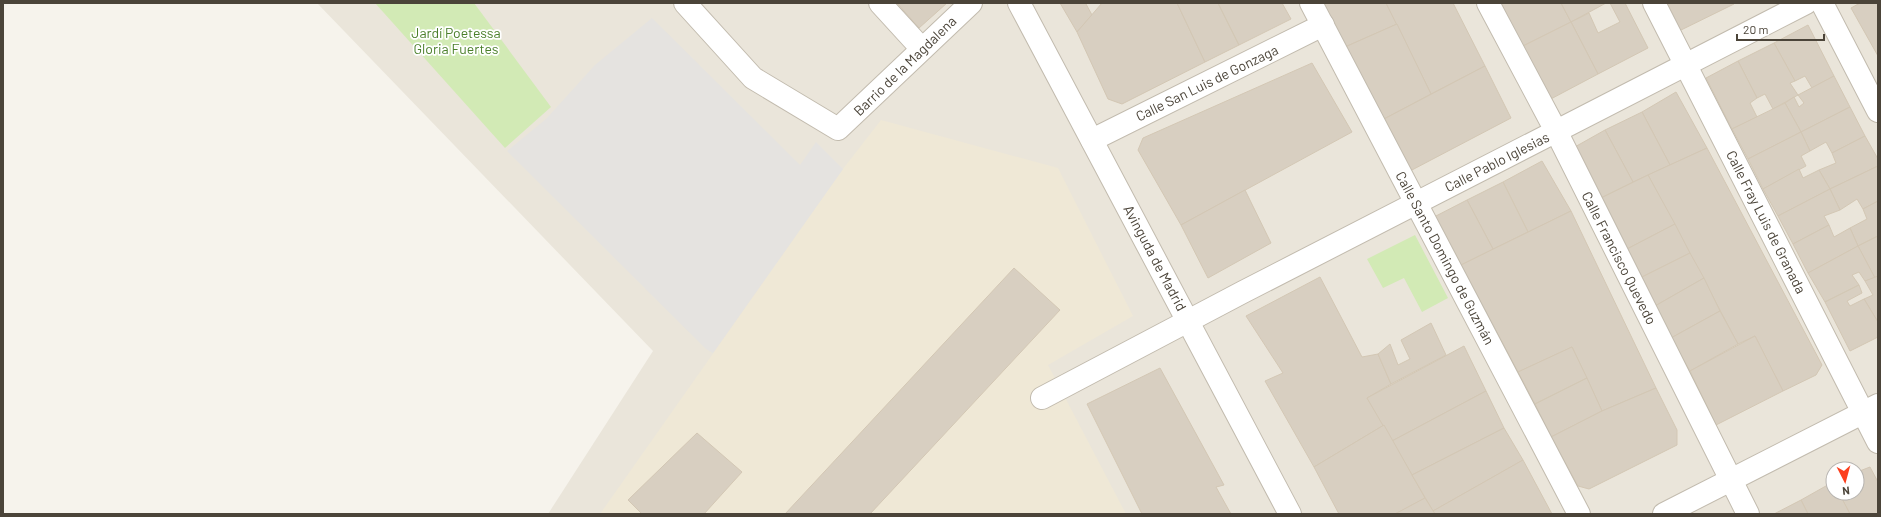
<svg xmlns="http://www.w3.org/2000/svg" width="1881" height="517" font-family="Barlow,sans-serif">
<rect width="100%" height="100%" fill="#f6f3ec"/>
<!-- residential -->
<path fill="#eae5da" fill-rule="evenodd" d="M317 3H1878V514H1439L1389 434 1435 514H548L653 351ZM1833 469H1857V493H1833Z"/>
<!-- education -->
<path fill="#efe8d6" d="M881 120 1058 168 1133 316 1048 365 1126 514H600L843 169Z"/>
<!-- green -->
<g fill="#d2eab5">
<path d="M375 3H474L551 107 505 148Z"/>
<path d="M1415 235 1448 298 1422 312 1404 278 1383 288 1367 259Z"/>
</g>
<!-- parking -->
<path fill="#e5e3e0" d="M652 18 800 165 816 142 843 169 713 353 706 349 507 151 546 119 595 65Z"/>
<!-- building -->
<g fill="#d8cfc1" stroke="#d3c7b4">
<path d="M897 3H947L919 28Z"/>
<path d="M1060 3H1088L1086 4 1092 15 1077 32Z"/>
<path d="M1102 3H1177L1205 62 1122 104 1108 99 1077 32Z"/>
<path d="M1177 3H1218L1239 45 1205 62Z"/>
<path d="M1218 3H1282L1291 19 1239 45Z"/>
<path d="M1322 3H1386L1397 24 1345 47Z"/>
<path d="M1386 3H1453L1485 66 1431 94Z"/>
<path d="M1496 3H1561L1571 22 1519 48Z"/>
<path d="M1561 3H1606L1571 22Z"/>
<path d="M1610 3H1625L1648 48 1598 74 1571 22 1589 13 1598 33 1620 22Z"/>
<path d="M1666 3H1734V4L1679 31Z"/>
<path d="M1860 3H1878V56L1851 8Z"/>
<path d="M1571 22 1598 74 1547 101 1519 48Z"/>
<path d="M1397 24 1431 94 1384 119 1345 47Z"/>
<path d="M1808 25 1834 76 1812 88 1805 76 1795 81 1774 43Z"/>
<path d="M1774 43 1795 81 1790 83 1798 95 1773 109 1765 94 1757 98 1738 61Z"/>
<path d="M1738 61 1757 98 1750 103 1757 117 1732 129 1706 78Z"/>
<path d="M1312 63 1352 132 1181 225 1138 150 1143 138Z"/>
<path d="M1485 66 1511 118 1410 171 1384 119Z"/>
<path d="M1834 76 1850 107 1801 132 1785 103 1794 97 1799 107 1804 103 1798 95Z"/>
<path d="M1676 92 1707 148 1670 165 1642 112Z"/>
<path d="M1785 103 1801 132 1748 159 1732 129Z"/>
<path d="M1850 107 1865 136 1832 153 1826 142 1810 151 1801 132Z"/>
<path d="M1642 112 1670 165 1633 182 1605 130Z"/>
<path d="M1605 130 1633 182 1601 198 1573 148Z"/>
<path d="M1801 132 1810 151 1801 156 1806 166 1763 189 1748 159Z"/>
<path d="M1865 136 1878 159V166L1830 189 1819 170 1836 163 1832 153Z"/>
<path d="M1707 148 1822 365 1816 375 1783 391 1755 336 1738 344 1648 175Z"/>
<path d="M1542 161 1571 211 1528 232 1503 182Z"/>
<path d="M1878 166V201L1863 209 1857 199 1840 210 1830 189Z"/>
<path d="M1799 169 1803 178 1819 170 1830 189 1778 216 1763 189Z"/>
<path d="M1648 175 1675 224 1627 249 1601 198Z"/>
<path d="M1503 182 1528 232 1493 249 1467 200Z"/>
<path d="M1830 189 1840 210 1824 216 1829 225 1793 244 1778 216Z"/>
<path d="M1245 190 1271 243 1208 278 1181 225Z"/>
<path d="M1467 200 1493 249 1461 265 1434 217Z"/>
<path d="M1878 201V236L1858 246 1850 228 1867 219 1863 209Z"/>
<path d="M1571 211 1656 388 1602 411 1572 347 1518 372 1461 265Z"/>
<path d="M1675 224 1690 253 1642 277 1627 249Z"/>
<path d="M1829 225 1834 237 1850 228 1858 246 1808 273 1793 244Z"/>
<path d="M1878 236V276L1875 278 1858 246Z"/>
<path d="M1858 246 1875 278 1865 281 1859 272 1852 275 1859 285 1825 302 1808 273Z"/>
<path d="M1690 253 1704 278 1655 306 1642 277Z"/>
<path d="M1014 268 1060 310 870 514H785Z"/>
<path d="M1878 276V322L1864 299 1873 295 1865 281Z"/>
<path d="M1320 277 1362 357 1378 354 1391 384 1367 398 1384 425 1314 467 1265 381 1283 373 1246 316Z"/>
<path d="M1704 278 1720 311 1671 338 1655 306Z"/>
<path d="M1859 285 1862 293 1847 301 1850 306 1864 299 1878 322V337L1850 351 1825 302Z"/>
<path d="M1720 311 1738 344 1690 371 1671 338Z"/>
<path d="M1431 323 1446 355 1391 384 1378 354 1390 344 1398 365 1410 359 1401 340Z"/>
<path d="M1755 336 1783 391 1716 425 1690 371Z"/>
<path d="M1464 346 1486 391 1392 441 1367 398Z"/>
<path d="M1572 347 1587 378 1535 404 1518 372Z"/>
<path d="M1160 368 1224 485 1216 487 1231 514H1142L1087 404Z"/>
<path d="M1587 378 1602 411 1551 437 1535 404Z"/>
<path d="M1656 388 1677 430V445L1589 489 1578 486 1551 437 1602 411Z"/>
<path d="M1486 391 1504 428 1412 475 1392 441Z"/>
<path d="M1384 425 1425 498 1395 514H1339L1314 467Z"/>
<path d="M1504 428 1523 460 1433 511 1412 475Z"/>
<path d="M697 433 742 472 704 514H642L628 500Z"/>
<path d="M1523 460 1552 514H1435L1433 511Z"/>
<path d="M1870 467 1878 482V514H1850L1839 493H1857V472Z"/>
<path d="M1833 482V493H1839L1850 514H1808L1801 500Z"/>
<path d="M1425 498 1435 514H1395Z"/>
<path d="M1801 500 1808 514H1774Z"/>
</g>
<g fill="none" stroke-linecap="round" stroke-linejoin="round">
<!-- minor casing -->
<g stroke="#c2bbae" stroke-width="24">
<g id="minor">
<path d="M685 3 753 78 838 129 971 3"/>
<path d="M880 3 922 49"/>
<path d="M1019 3 1290 514"/>
<path d="M1311 3 1579 514"/>
<path d="M1488 3 1556 131 1748 514"/>
<path d="M1654 3 1878 442"/>
<path d="M1822 3 1878 111"/>
<path d="M1092 140 1323 25"/>
<path d="M1042 398 1243 292 1806 3"/>
<path d="M1664 514 1878 405"/>
</g>
</g>
<!-- minor -->
<use href="#minor" stroke="#fff" stroke-width="22"/>
</g>
<g text-anchor="middle" stroke-width="3.5" stroke-linejoin="round" paint-order="stroke">
<!-- park labels -->
<g font-size="14" fill="#4a7f2a" stroke="#fff">
<text x="456" y="38">Jardí Poetessa<tspan x="456" dy="16">Gloria Fuertes</tspan></text>
</g>
<!-- street labels -->
<g font-size="14" fill="#4b4439" stroke="#fff">
<text transform="translate(905 66) rotate(-44)" y="5">Barrio de la Magdalena</text>
<text transform="translate(1207 83) rotate(-26)" y="5">Calle San Luis de Gonzaga</text>
<text transform="translate(1497 162) rotate(-27)" y="5">Calle Pablo Iglesias</text>
<text transform="translate(1766 222) rotate(63)" y="5">Calle Fray Luis de Granada</text>
<text transform="translate(1155 258) rotate(62)" y="5">Avinguda de Madrid</text>
<text transform="translate(1445 258) rotate(62)" y="5">Calle Santo Domingo de Guzmán</text>
<text transform="translate(1619 258) rotate(63)" y="5">Calle Francisco Quevedo</text>
</g>
</g>
<!-- border -->
<rect width="1881" height="517" fill="none" stroke="#4b4439" stroke-width="8"/>
<!-- north arrow -->
<g transform="translate(1845 481) rotate(174)"><circle r="19" fill="#ffffff" stroke="#b7b4b0"/>
<path d="M0-3L7 15L0 10L-7 15Z" fill="#fc3f1d"/>
<text y="-6" font-size="11" font-weight="bold" text-anchor="middle" fill="#4b4439">N</text>
</g>
<!-- scale -->
<path d="M1737 34v6h87v-6" fill="none" stroke="#4b4439" stroke-width="2"/>
<text x="1743" y="34" font-size="12" fill="#4b4439" stroke="#ffffff" stroke-width="3" paint-order="stroke">20 m</text>
</svg>
